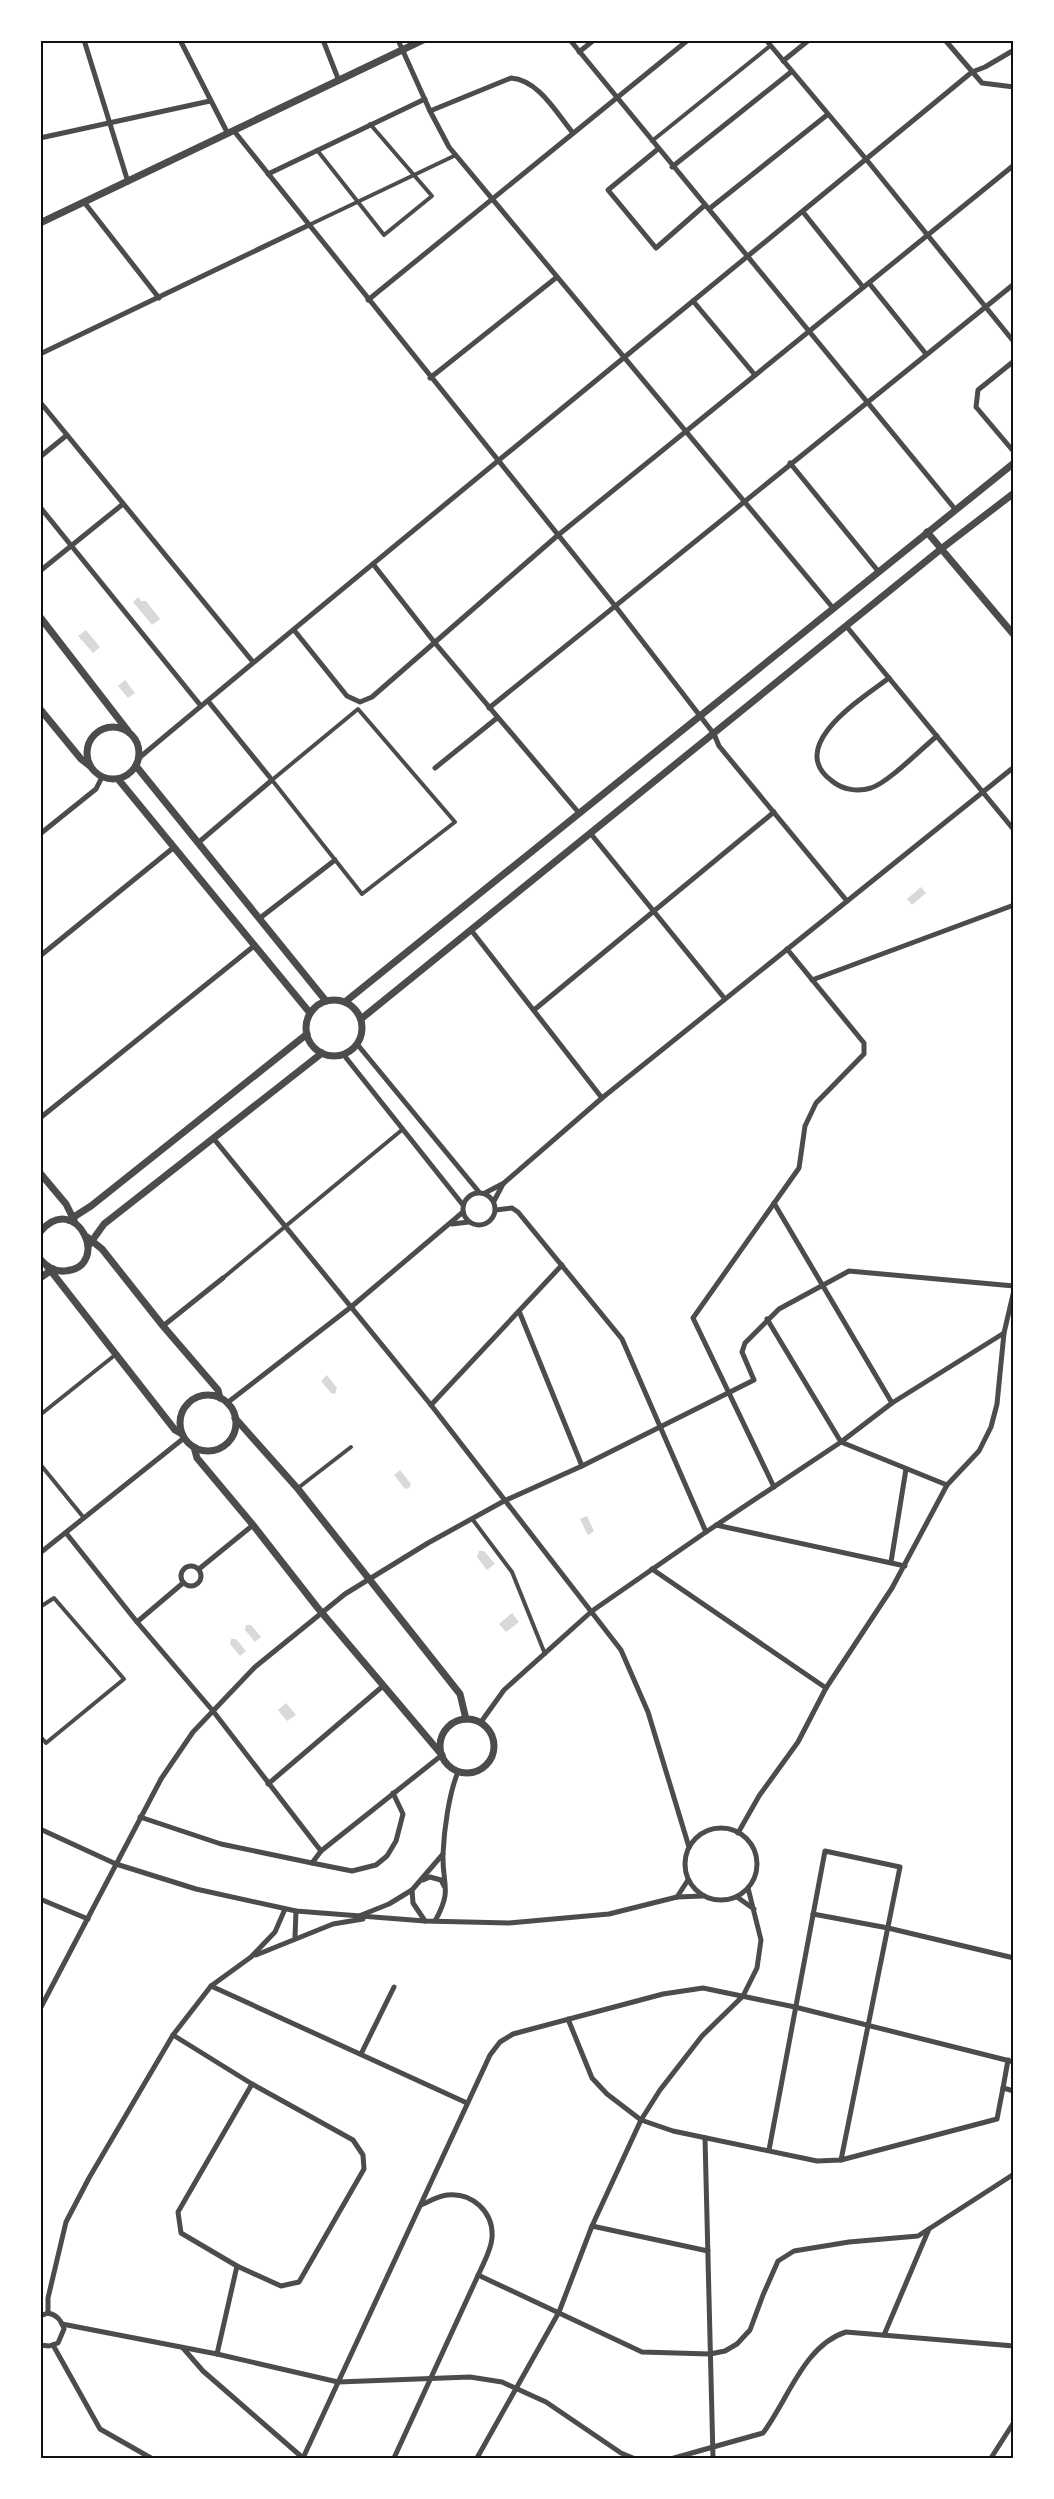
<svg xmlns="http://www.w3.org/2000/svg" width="1054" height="2499" font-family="'Roboto Condensed',sans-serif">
<rect width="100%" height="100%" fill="#fff"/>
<!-- water -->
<g fill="#d9d9d9">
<path d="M138 597 141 601H146L160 619 152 625 133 602Z"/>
<path d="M86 630 100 647 93 653 78 636Z"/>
<path d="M125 680 135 693 128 698 118 686Z"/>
<path d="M921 887 926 893 912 905 907 899Z"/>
<path d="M327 1375 337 1388 335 1394 331 1393 321 1381Z"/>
<path d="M400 1470 411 1484 409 1488 405 1489 394 1475Z"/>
<path d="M587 1516 594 1531 589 1535 587 1534 580 1519Z"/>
<path d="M479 1551H484L495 1564 487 1570 477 1557Z"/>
<path d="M512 1613 519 1622 506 1632 499 1624Z"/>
<path d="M246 1625H251L261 1637 255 1642 245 1630Z"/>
<path d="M231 1639H236L246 1651 240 1656 230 1644Z"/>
<path d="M286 1703 296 1715 287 1721 278 1710Z"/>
</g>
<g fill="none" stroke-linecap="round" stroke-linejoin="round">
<!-- pedestrian -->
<g stroke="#4c4c4c" stroke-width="4">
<path d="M652 141 770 46"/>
<path d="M317 150 384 235 432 196 370 124"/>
<path d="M309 225 456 155"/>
<path d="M358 709 455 822 362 894 272 780Z"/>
<path d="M223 1278 403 1129"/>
<path d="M40 1415 115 1355"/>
<path d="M40 1464 84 1518"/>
<path d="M298 1488 351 1447"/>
<path d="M473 1520 512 1572 545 1654"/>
<path d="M40 1607 54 1598 124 1679 46 1743 40 1736"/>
</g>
<!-- minor -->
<g stroke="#4c4c4c" stroke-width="5">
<path d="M84 40 128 182"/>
<path d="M180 40 228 134"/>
<path d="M323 40 339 81"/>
<path d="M398 40 430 111 449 147 833 608"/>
<path d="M570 40 955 509"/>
<path d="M766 40 866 159 1014 342"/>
<path d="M945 40 982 83 1014 87"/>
<path d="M579 52 594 40"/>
<path d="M783 61 809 40"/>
<path d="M430 111 511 78C539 80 557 114 573 133"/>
<path d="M234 131 616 607 714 734 719 746 847 901"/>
<path d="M40 138 210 101"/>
<path d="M658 149 608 190 656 248 705 205"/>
<path d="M672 167 791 72"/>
<path d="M268 174 425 99"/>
<path d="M84 202 159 298"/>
<path d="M709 209 827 115"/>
<path d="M803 212 863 287"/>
<path d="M869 283 926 354"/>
<path d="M368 300 688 40"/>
<path d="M693 301 755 375"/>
<path d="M40 354 309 225"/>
<path d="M1014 361 978 390 976 407 1014 452"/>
<path d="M430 378 557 277"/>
<path d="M40 402 253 662"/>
<path d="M40 457 67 435"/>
<path d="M790 463 878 571"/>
<path d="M40 507 201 706"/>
<path d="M373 564 435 643 579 813"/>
<path d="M40 571 123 504"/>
<path d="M847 627 1014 830"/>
<path d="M294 630 347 696 360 702 372 697 557 536 1014 165"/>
<path d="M889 678C864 697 784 746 832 781 843 790 858 792 871 788 889 782 921 749 937 736"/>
<path d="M489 708 1014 284"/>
<path d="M139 758C415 527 694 301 972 72L985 67 1014 50"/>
<path d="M435 768 497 718"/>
<path d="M40 834 96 789 102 777"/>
<path d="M591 834 725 999"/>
<path d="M199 842 272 780 208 701"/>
<path d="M260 918 335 860"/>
<path d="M471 930 602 1098"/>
<path d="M40 956 173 848"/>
<path d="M812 980 1014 905"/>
<path d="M534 1010 774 812"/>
<path d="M357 1044 479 1192"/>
<path d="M343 1054 463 1205"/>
<path d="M40 1118 254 946"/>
<path d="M214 1139 431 1405 621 1650 648 1712 689 1847"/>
<circle cx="479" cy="1209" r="16"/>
<path d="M485 1193 504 1183 602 1098 1014 767"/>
<path d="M494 1201 503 1184"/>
<path d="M774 1203 892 1403"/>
<path d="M496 1210 512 1208 518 1212 622 1339 706 1532"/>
<path d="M452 1224 469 1222"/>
<path d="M519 1311 582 1466"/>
<path d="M767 1319 841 1442 947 1485"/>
<path d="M163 1326 223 1278"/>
<path d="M227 1403 351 1307 463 1212"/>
<path d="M431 1405 562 1265"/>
<path d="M774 1487 693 1318 799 1168 805 1126 816 1103 864 1054V1043L787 949"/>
<path d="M716 1525 905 1566"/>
<path d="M66 1533 137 1622 213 1711 321 1851"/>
<path d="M40 1553 184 1438"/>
<path d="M891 1562 906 1469"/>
<circle cx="191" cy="1576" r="10"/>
<path d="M199 1569 253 1525"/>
<path d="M652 1569 826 1688"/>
<path d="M137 1622 183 1583"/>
<path d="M481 1722 504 1690 592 1611 706 1532 841 1442 892 1403 1004 1333"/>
<path d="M268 1784 383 1686"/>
<path d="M140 1817 221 1844 312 1863 321 1851 442 1755"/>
<circle cx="721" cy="1864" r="36"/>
<path d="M40 1829 116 1864 196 1889 296 1911 425 1921 509 1923 609 1914 677 1897 703 1896"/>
<path d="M738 1833 759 1796 798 1742 826 1688 892 1588 947 1485 979 1451 991 1427 997 1404 1004 1333 1014 1290"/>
<path d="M312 1863 352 1871 376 1865 387 1856 396 1841 403 1814 393 1793"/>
<path d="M423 1880 430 1877 441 1880 444 1886"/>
<path d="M412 1890 413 1903 425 1921"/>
<path d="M677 1897 688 1880"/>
<path d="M737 1897 754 1909"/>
<path d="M40 1899 88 1919"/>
<path d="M813 1914 888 1928 1014 1958"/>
<path d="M359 1916 389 1904 412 1890 443 1854"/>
<path d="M435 1921C453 1889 442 1886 443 1854 444 1830 449 1793 458 1772"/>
<path d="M295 1937 296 1911"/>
<path d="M256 1955 333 1924 363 1919"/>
<path d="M211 1986 467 2103"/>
<path d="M40 2009 161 1779 193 1732 255 1667 345 1594 428 1543 504 1501 582 1466 754 1380 742 1352 745 1343 779 1309 849 1271 1014 1286"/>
<path d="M568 2019 592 2078 607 2094 641 2120 673 2131 817 2161 841 2160 997 2119 1003 2088 1014 2091"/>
<path d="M173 2035 252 2084 353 2140 363 2155 364 2169 299 2282 281 2286 237 2266 217 2354"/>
<path d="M361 2054 394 1987"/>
<path d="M1003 2088 1008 2060"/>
<path d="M705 2138 713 2458"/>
<path d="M769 2150 825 1851 900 1867 841 2160"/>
<path d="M592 2226 708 2251"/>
<path d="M237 2266 181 2233 178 2212 252 2084"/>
<path d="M478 2275 642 2352 710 2354 725 2351 737 2344 750 2330 763 2295 778 2261 794 2251 849 2242 918 2236 1014 2174"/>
<path d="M48 2313V2298L66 2222 89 2178 173 2035 211 1986 251 1957 275 1932 285 1909"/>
<path d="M40 2316 48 2313C57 2315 61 2320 64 2329L58 2343 49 2346 40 2345"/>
<path d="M62 2324 217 2354 338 2382 470 2377 502 2382 546 2402 621 2453 633 2458"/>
<path d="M884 2335 929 2229"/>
<path d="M53 2345 100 2429 151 2458"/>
<path d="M183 2348 203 2371 303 2458"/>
<path d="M303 2458 490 2055 500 2042 513 2034 663 1994 703 1988 795 2007 1014 2062"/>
<path d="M394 2458 481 2269C486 2258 491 2249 492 2238 494 2212 472 2192 447 2195 438 2196 430 2201 421 2205"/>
<path d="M477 2458 559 2312 592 2226 641 2120 660 2090 702 2036 743 1996 757 1968 761 1940 748 1888"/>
<path d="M674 2458 763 2433C788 2400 804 2345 846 2332L1014 2346"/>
<path d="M991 2458 1014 2422"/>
</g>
<!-- tertiary -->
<g stroke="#4c4c4c" stroke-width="7">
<path d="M40 223 423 40"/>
<path d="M927 532 1014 635"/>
<path d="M40 617 128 731"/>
<path d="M40 709 81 759 90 766"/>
<circle cx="113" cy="753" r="26"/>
<path d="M136 766 326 1001"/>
<path d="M118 779 310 1013"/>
<circle cx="334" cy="1028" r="28"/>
<path d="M345 1002 1014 463"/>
<path d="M361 1019 941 549 1014 493"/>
<path d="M40 1173 66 1204 74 1220"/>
<path d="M69 1220 91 1206 307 1034"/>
<path d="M40 1232C76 1189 113 1267 65 1271 55 1272 47 1267 40 1259"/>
<path d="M87 1237 102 1249 163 1326 218 1390 220 1398"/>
<path d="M89 1245 104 1224 322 1053"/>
<path d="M47 1266 175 1430 182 1434"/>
<path d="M40 1278 53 1269"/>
<circle cx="208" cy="1423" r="28"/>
<path d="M235 1418 298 1489 460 1694 466 1719"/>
<path d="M194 1447 197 1458 253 1525 317 1607 442 1755"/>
<circle cx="467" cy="1746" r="27"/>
</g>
</g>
<!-- border -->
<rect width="1054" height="2499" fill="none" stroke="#ffffff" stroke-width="84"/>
<rect x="42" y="42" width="970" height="2415" fill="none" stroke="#111" stroke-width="2"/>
</svg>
